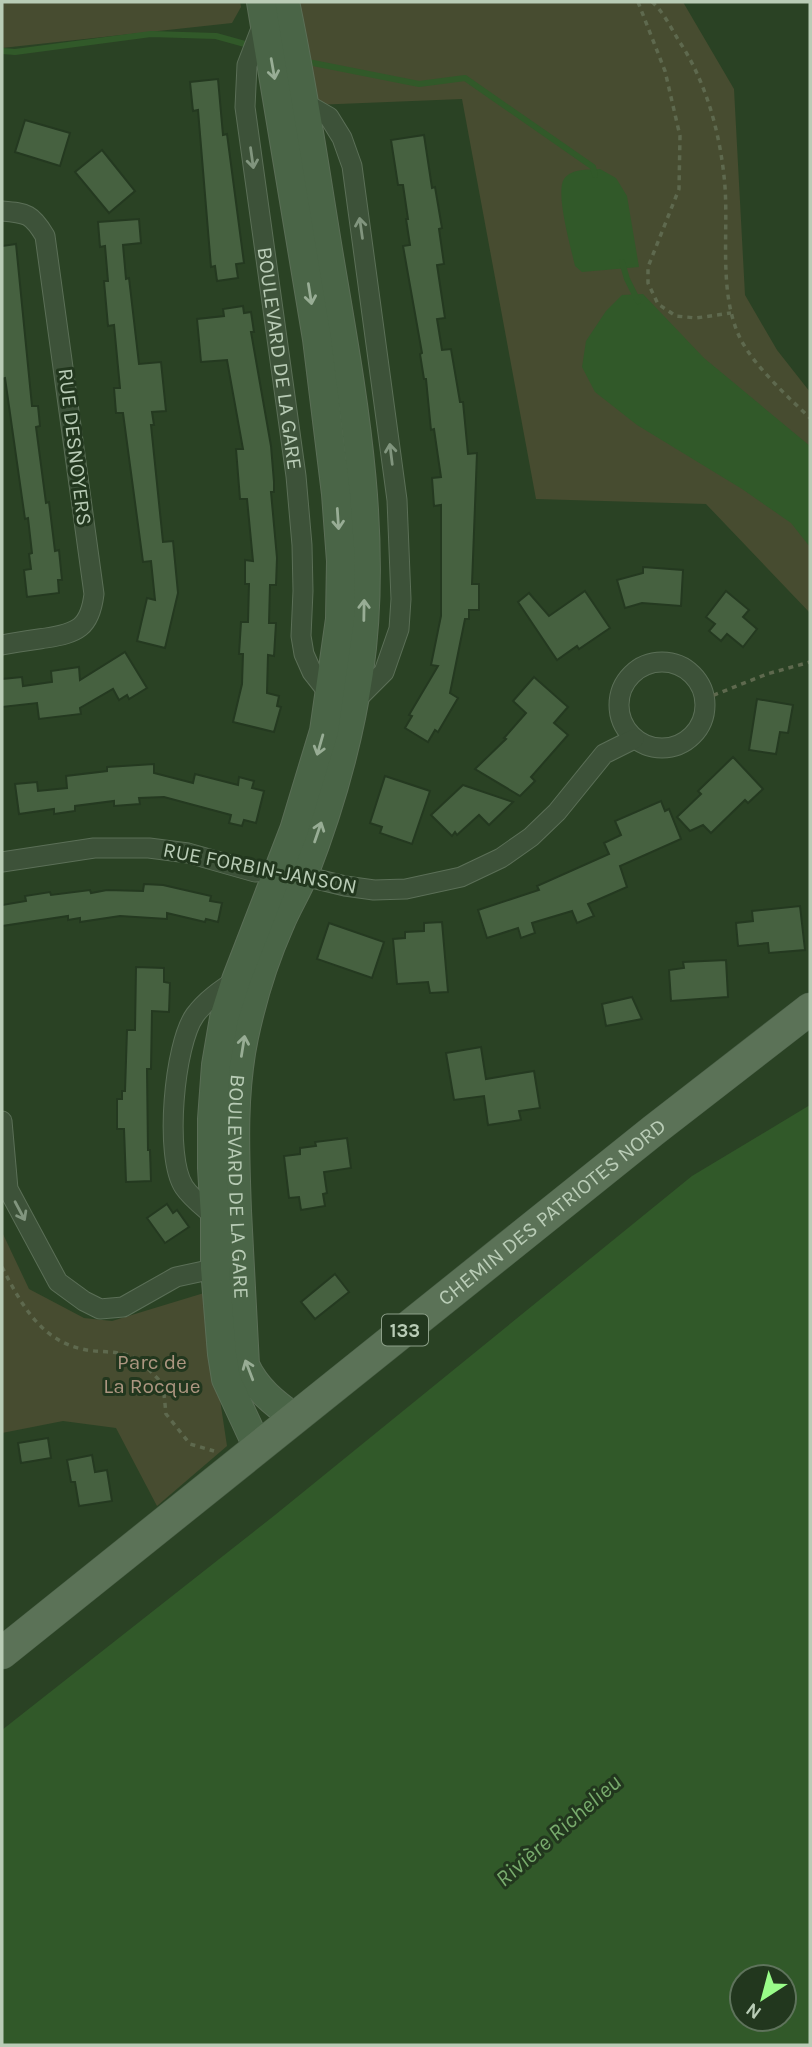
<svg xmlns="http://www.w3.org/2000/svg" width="812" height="2047" font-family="Karla,sans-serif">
<rect width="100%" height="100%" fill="#2a4224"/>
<!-- green -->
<g fill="#474c30">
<path d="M2 2H240L241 7 232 23 2 48Z"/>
<path d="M295 2H683L734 89 745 295 777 350 810 392V613L706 504 536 499 462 99 314 105Z"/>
<path d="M2 1232 29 1289 84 1318 112 1321 204 1293 227 1446 157 1506 116 1428 63 1421 2 1433Z"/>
</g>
<!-- water -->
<g fill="#315929" fill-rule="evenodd">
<path d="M600 169 616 178 627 196 639 267 582 272 575 266C571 248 555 193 564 179 572 168 588 170 600 169Z"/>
<path d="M643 294 704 358 810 446V547L791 523 742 489 637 425 595 392 582 367 586 341 606 311 622 295Z"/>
<path d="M810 1105V2045H2V1730L275 1515 692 1176ZM742 1977H784V2019H742Z"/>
</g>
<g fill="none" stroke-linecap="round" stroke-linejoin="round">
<!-- stream -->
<g stroke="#315929" stroke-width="6">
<path d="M2 51 15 52 151 34 216 36 252 46"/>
<path d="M303 61 419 84 465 78 593 167 595 175"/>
<path d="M622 262 627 279 638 301"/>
</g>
</g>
<!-- building -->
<g fill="#466140" stroke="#243920" stroke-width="2">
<path d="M218 79 223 135 227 134 244 263 236 264 238 278 217 281 215 266 211 267 198 110 193 111 190 82Z"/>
<path d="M25 120 70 133 60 166 15 152Z"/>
<path d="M424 135 432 188 435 187 442 228 439 229 444 264 437 265 445 318 437 319 442 350 451 349 460 402H463L468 454 477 453 472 584H479V610H469V619H465L450 693 458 698 438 732 435 730 428 742 405 728 412 716 409 715 438 666 431 665 441 616V505L434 506 432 478 441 477 434 429 431 430 426 379H424L420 354 422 353 403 246 410 245 406 219H408L403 185H398L391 140Z"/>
<path d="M102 150 135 191 109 213 75 172Z"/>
<path d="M139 219 141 243 123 245 126 279 129 278 139 364 161 362 166 411 152 412 154 425H151L163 542 173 541 178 593 165 648 137 641 147 598 155 600 151 561 143 562 123 413H116L114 388H120L114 325 108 326 104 281H108L105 246 100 247 98 222Z"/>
<path d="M16 244 32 406H38L40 426 36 427 46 503 49 502 55 551 59 550 62 580H58L59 593 27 597 24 570 31 569 29 554 32 553 28 518 25 519 5 378 2 379V246Z"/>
<path d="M243 306 244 313 251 312 254 332H251L271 446 274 482V492H271L277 558 276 585H270L269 623H276L274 656 268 655 267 693 279 696 277 706 281 707 274 732 233 722 242 684 243 654H239L241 622H248L249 584H245V560L253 561 247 499H240L236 449H243L227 360 201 362 197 319 224 316 223 309Z"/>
<path d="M643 567 683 570 681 606 642 603 625 608 617 580 643 573Z"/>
<path d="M585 591 610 628 579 649 577 646 557 660 518 602 529 593 549 616Z"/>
<path d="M726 591 749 610 743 617 757 629 743 647 727 634 721 641 709 631 715 624 706 617Z"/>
<path d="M125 652 147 688 129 699 127 695 119 700 113 689 80 708 81 714 39 719 37 703 2 707V679L22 677 23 686 52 682 51 671 79 667 80 680Z"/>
<path d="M534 677 568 707 554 723 568 735 531 777 535 781 520 796 475 769 506 739 504 738 526 713 513 701Z"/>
<path d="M757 699 793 705 788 733 780 732 776 754 749 750Z"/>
<path d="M733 757 763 789 748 803 745 800 711 833 703 825 690 831 677 817 701 794 698 791Z"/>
<path d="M154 764V773L193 783 195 774 238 785 239 777 254 781 252 788 264 791 256 823 244 820 242 826 229 823 231 815 164 797 139 798 140 804 114 806V801L75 806V811L54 814V809L19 814 15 784 37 782 38 791 67 788 66 776 107 771V767Z"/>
<path d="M385 776 430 791 412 844 380 833 382 827 370 823Z"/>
<path d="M463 785 513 802 489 825 479 815 457 835 455 832 452 836 431 815Z"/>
<path d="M661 801 665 811 669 809 681 839 620 866 627 887 588 904 594 916 577 923 572 911 532 923 535 933 521 938 518 928 487 938 478 910 539 890 537 886 609 854 604 843 621 835 615 821Z"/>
<path d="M144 884 163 885 211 896 210 901 222 903 218 922 206 919 205 922 167 913V919L120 916 80 922V918L68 920V916L2 926V905L26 901 25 896 50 892 51 895 90 890 91 893 107 890 143 891Z"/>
<path d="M800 906 805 950 769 953 768 943 738 946 736 923 753 921 752 911Z"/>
<path d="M442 922 448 992 430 993 428 982 397 984 393 939 405 938V932L424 931V923Z"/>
<path d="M329 923 384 942 372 978 317 959Z"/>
<path d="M726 960 728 997 671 1001 669 970 684 968 683 962Z"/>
<path d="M136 967 164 968V982L170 983 169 1012 152 1011 151 1069H147L148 1150H150L151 1181 126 1182 124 1129H117V1099H122V1091H125L127 1030H135Z"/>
<path d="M632 997 642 1019 606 1026 602 1004Z"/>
<path d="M481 1047 486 1079 534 1071 540 1108 519 1111 521 1120 488 1125 484 1096 454 1100 446 1053Z"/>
<path d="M347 1138 351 1168 324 1172 327 1193 323 1194 325 1206 301 1210 299 1197 289 1198 284 1156 300 1154V1148L316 1146 315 1142Z"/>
<path d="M167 1204 173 1213 177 1210 189 1227 165 1243 147 1218Z"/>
<path d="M335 1274 349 1292 315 1319 301 1302Z"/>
<path d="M48 1438 51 1458 21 1463 18 1443Z"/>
<path d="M92 1455 95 1472 107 1470 112 1501 79 1506 75 1482H71L67 1460Z"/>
</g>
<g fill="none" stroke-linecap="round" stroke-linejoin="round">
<!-- street casing -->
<g stroke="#5b6f57" stroke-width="21">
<g id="street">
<path id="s1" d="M264 21 247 65 245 107 296 476 302 545 303 591 301 636 304 654 312 672 330 695"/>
<path d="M303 102 329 117 342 138 352 166 397 500 401 599 399 629 384 672 354 702"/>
<path d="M2 211C27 213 32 214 45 236L94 594C90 628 77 633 46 638 32 640 17 642 2 645"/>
<circle cx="662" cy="705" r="43"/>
<path d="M2 862 94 848H149L188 853 255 872 279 870 345 886 374 890 406 889 461 877 501 858 531 837 557 812 604 754 634 739"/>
<path d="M2 1121 8 1189 58 1282 84 1301 100 1309 123 1307 176 1277 227 1266"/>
<path d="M215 1217C205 1208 192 1199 184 1187 164 1157 174 1044 195 1015 206 1000 221 990 236 980"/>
</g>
</g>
<!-- secondary casing -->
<g stroke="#5b6f57" stroke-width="30">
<g id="secondary">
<path id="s2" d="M285 2C303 86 315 171 329 256 352 393 379 533 359 672 349 740 329 810 304 874 297 891 287 907 280 924 264 960 252 999 244 1037 232 1094 235 1154 237 1211 240 1262 242 1314 245 1365 256 1389 274 1403 295 1418"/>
<path d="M258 1448 226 1379 222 1354 215 1268V1217L212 1168V1119L216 1065 224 1018 236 980 294 830 324 731 340 619 341 561 336 494 317 339 261 2"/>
</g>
</g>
<!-- primary casing -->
<g stroke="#465b43" stroke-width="33">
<g id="primary">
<path id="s3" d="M2 1653 654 1130 810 1009"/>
</g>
</g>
<!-- path -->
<g stroke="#5e694e" stroke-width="3.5" stroke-dasharray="5 5" stroke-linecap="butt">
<path d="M638 2 665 71 680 136 679 189 648 267V283L658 304 676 316 696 318 731 313"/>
<path d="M652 2C663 11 671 28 679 41 705 80 719 129 724 176 730 227 717 290 740 338 754 366 788 397 810 418"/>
<path d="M704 699 767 674 810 662"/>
<path d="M2 1267C20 1302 40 1340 82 1349 97 1353 115 1350 130 1356 141 1360 154 1375 163 1384L166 1414 190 1444 214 1451"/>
</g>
<!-- street -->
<use href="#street" stroke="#3d5239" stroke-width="19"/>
<!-- secondary -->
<use href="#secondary" stroke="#4a6547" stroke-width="28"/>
<!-- primary -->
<use href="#primary" stroke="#5b7257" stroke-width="32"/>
</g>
<!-- one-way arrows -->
<defs><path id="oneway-shaft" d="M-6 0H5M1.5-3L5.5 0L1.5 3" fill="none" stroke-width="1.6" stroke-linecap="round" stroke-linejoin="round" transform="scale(1.75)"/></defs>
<g stroke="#98ad95">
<use href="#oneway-shaft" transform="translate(273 69) rotate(80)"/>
<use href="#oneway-shaft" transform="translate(310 294) rotate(81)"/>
<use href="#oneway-shaft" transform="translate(338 519) rotate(86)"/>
<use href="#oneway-shaft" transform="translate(364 610) rotate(-89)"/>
<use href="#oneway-shaft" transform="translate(320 745) rotate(106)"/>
<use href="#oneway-shaft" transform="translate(318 832) rotate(-71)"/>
<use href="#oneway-shaft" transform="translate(243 1046) rotate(-81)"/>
<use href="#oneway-shaft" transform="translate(249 1370) rotate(-111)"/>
</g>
<g stroke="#81957e">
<use href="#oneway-shaft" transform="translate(252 158) rotate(82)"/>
<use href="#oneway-shaft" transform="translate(361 228) rotate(-98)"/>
<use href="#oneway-shaft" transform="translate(391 454) rotate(-97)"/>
<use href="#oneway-shaft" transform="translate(20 1211) rotate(62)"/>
</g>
<g text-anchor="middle" stroke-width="6" stroke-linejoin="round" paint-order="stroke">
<!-- shield labels -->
<rect fill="#22371e" stroke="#8c9f88" stroke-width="2" x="382" y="1314.5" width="46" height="31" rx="5"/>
<g font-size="19" font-weight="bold" fill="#b9ccb6">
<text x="405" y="1337">133</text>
</g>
<!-- street labels -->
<g font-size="21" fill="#b9ccb6" stroke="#22371e">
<text dy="7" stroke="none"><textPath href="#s1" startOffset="343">BOULEVARD DE LA GARE</textPath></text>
<text transform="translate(75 447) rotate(83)" y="7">RUE DESNOYERS</text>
<text transform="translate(260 868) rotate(11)" y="7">RUE FORBIN-JANSON</text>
<text dy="7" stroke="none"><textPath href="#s2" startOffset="1211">BOULEVARD DE LA GARE</textPath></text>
<text dy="7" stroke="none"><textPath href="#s3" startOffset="705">CHEMIN DES PATRIOTES NORD</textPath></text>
</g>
<!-- park labels -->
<g font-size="21" fill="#ad9681" stroke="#22371e">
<text x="152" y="1369">Parc de<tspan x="152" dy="24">La Rocque</tspan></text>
</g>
<!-- water labels -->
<g font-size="23" font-style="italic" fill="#78ac6d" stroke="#22371e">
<text transform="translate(558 1830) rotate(-41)" y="8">Rivière Richelieu</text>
</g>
</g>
<!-- border -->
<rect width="812" height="2047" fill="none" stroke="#b9ccb6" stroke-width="7"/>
<!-- north arrow -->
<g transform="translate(763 1998) rotate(216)"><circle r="33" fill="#22371e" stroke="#5e735b" stroke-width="2"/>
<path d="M0-5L12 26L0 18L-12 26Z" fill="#99fd89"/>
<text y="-10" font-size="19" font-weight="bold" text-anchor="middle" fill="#b9ccb6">N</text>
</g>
</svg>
